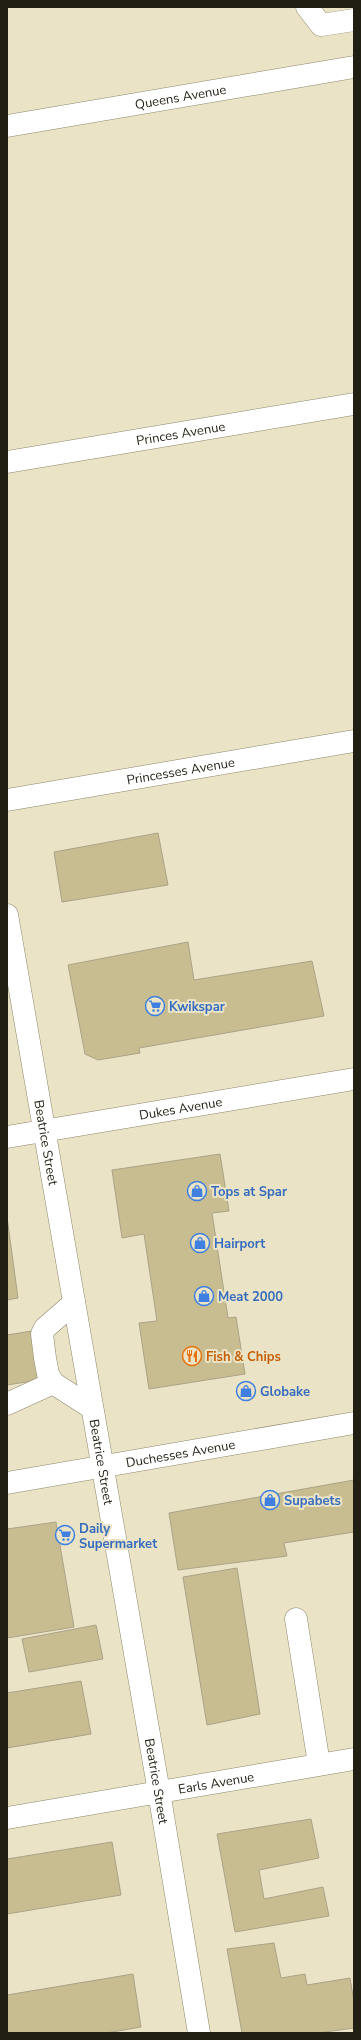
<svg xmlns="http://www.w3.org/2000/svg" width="361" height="2040" font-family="'Nunito Sans',sans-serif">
<rect width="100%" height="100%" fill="#eae3c6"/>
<!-- building -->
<g fill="#c8bd91" stroke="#aaa388">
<path d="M158 833 168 885 62 902 54 852Z"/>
<path d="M188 942 194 980 312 961 324 1016 139 1048 140 1053 98 1060 85 1054 68 965Z"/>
<path d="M220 1154 229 1211 212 1213 228 1318 236 1317 245 1374 149 1389 139 1323 157 1321 144 1234 122 1238 112 1170Z"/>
<path d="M7 1217 18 1298 7 1300Z"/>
<path d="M38 1330 45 1379 7 1385V1335Z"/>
<path d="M354 1480V1532L284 1543 287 1556 178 1570 169 1513Z"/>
<path d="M56 1522 74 1627 7 1638V1529Z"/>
<path d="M237 1568 260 1714 207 1725 183 1577Z"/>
<path d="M96 1625 103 1659 29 1672 22 1639Z"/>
<path d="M81 1681 91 1734 7 1748V1693Z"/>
<path d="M311 1819 319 1858 259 1870 264 1899 323 1887 329 1916 235 1932 217 1834Z"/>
<path d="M112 1842 121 1895 7 1914V1859Z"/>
<path d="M274 1943 281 1978 305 1974 307 1985 350 1978 354 2002V2028L318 2033H242L227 1949Z"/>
<path d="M133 1974 141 2027 106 2033H7V1995Z"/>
</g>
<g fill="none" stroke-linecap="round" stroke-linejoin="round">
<!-- minor casing -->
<g stroke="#8e876c" stroke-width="23">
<g id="minor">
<path d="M307 7 321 25 354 20"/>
<path id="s1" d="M7 126 354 67"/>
<path id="s2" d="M7 462 354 404"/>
<path id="s3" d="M7 800 354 741"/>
<path id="s4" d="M7 915 159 1792 199 2033"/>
<path id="s5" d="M7 1137 354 1079"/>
<path d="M74 1303 45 1328 42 1334 45 1358 48 1374 53 1383 92 1408"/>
<path d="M7 1404 53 1383"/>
<path id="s6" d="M7 1483 354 1423"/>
<path d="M296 1619 319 1764"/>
<path id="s7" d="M7 1818 354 1759"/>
</g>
</g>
<!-- minor -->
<use href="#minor" stroke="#fff" stroke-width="22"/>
</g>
<!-- icons -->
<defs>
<g id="supermarket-ring" transform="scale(1)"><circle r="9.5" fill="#eae3c6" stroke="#3f7fe0" stroke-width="1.5"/><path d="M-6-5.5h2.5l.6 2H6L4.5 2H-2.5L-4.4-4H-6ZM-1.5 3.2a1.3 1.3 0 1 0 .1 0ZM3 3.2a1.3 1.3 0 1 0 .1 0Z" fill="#3f7fe0"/></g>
<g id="shop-ring" transform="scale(1)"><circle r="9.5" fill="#eae3c6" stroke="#3f7fe0" stroke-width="1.5"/><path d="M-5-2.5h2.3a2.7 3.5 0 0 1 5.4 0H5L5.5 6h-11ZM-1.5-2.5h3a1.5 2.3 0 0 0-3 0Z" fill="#3f7fe0"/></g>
<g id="restaurant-ring" transform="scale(1)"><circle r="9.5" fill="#eae3c6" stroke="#e8710a" stroke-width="1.5"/><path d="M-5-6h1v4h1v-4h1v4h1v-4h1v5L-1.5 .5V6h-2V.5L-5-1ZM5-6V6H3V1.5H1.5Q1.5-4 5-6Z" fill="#e8710a"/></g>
</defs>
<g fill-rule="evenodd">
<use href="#supermarket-ring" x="155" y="1006"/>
<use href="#shop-ring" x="197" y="1191"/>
<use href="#shop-ring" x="200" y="1243"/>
<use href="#shop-ring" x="204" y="1296"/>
<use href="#restaurant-ring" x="192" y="1356"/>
<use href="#shop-ring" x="246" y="1391"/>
<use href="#shop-ring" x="270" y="1500"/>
<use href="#supermarket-ring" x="65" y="1535"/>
</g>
<g text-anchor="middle" stroke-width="4" stroke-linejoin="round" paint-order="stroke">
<!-- street labels -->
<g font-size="13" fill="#211f14" stroke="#eae3c6">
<text dy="5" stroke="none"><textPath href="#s1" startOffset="176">Queens Avenue</textPath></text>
<text dy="5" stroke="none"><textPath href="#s2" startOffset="176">Princes Avenue</textPath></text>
<text dy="5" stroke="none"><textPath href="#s3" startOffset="176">Princesses Avenue</textPath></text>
<text dy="5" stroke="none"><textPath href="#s5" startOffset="176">Dukes Avenue</textPath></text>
<text dy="5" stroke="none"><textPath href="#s4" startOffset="231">Beatrice Street</textPath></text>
<text dy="5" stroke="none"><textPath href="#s6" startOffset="176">Duchesses Avenue</textPath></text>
<text dy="5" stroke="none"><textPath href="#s4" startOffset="555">Beatrice Street</textPath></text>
<text dy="5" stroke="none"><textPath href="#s4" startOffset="879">Beatrice Street</textPath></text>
<text dy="5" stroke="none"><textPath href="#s7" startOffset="212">Earls Avenue</textPath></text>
</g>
<!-- shop labels -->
<g font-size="13" font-weight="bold" fill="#366cbe" stroke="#eae3c6" text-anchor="start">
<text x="169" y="1011">Kwikspar</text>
<text x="211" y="1196">Tops at Spar</text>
<text x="214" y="1248">Hairport</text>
<text x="218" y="1301">Meat 2000</text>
<text x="260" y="1396">Globake</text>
<text x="284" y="1505">Supabets</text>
<text x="79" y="1533">Daily<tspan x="79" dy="15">Supermarket</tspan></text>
</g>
<!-- food labels -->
<g font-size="13" font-weight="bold" fill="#c56008" stroke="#eae3c6" text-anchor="start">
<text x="206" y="1361">Fish &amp; Chips</text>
</g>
</g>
<!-- border -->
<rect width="361" height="2040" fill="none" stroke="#211f14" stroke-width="16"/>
</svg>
